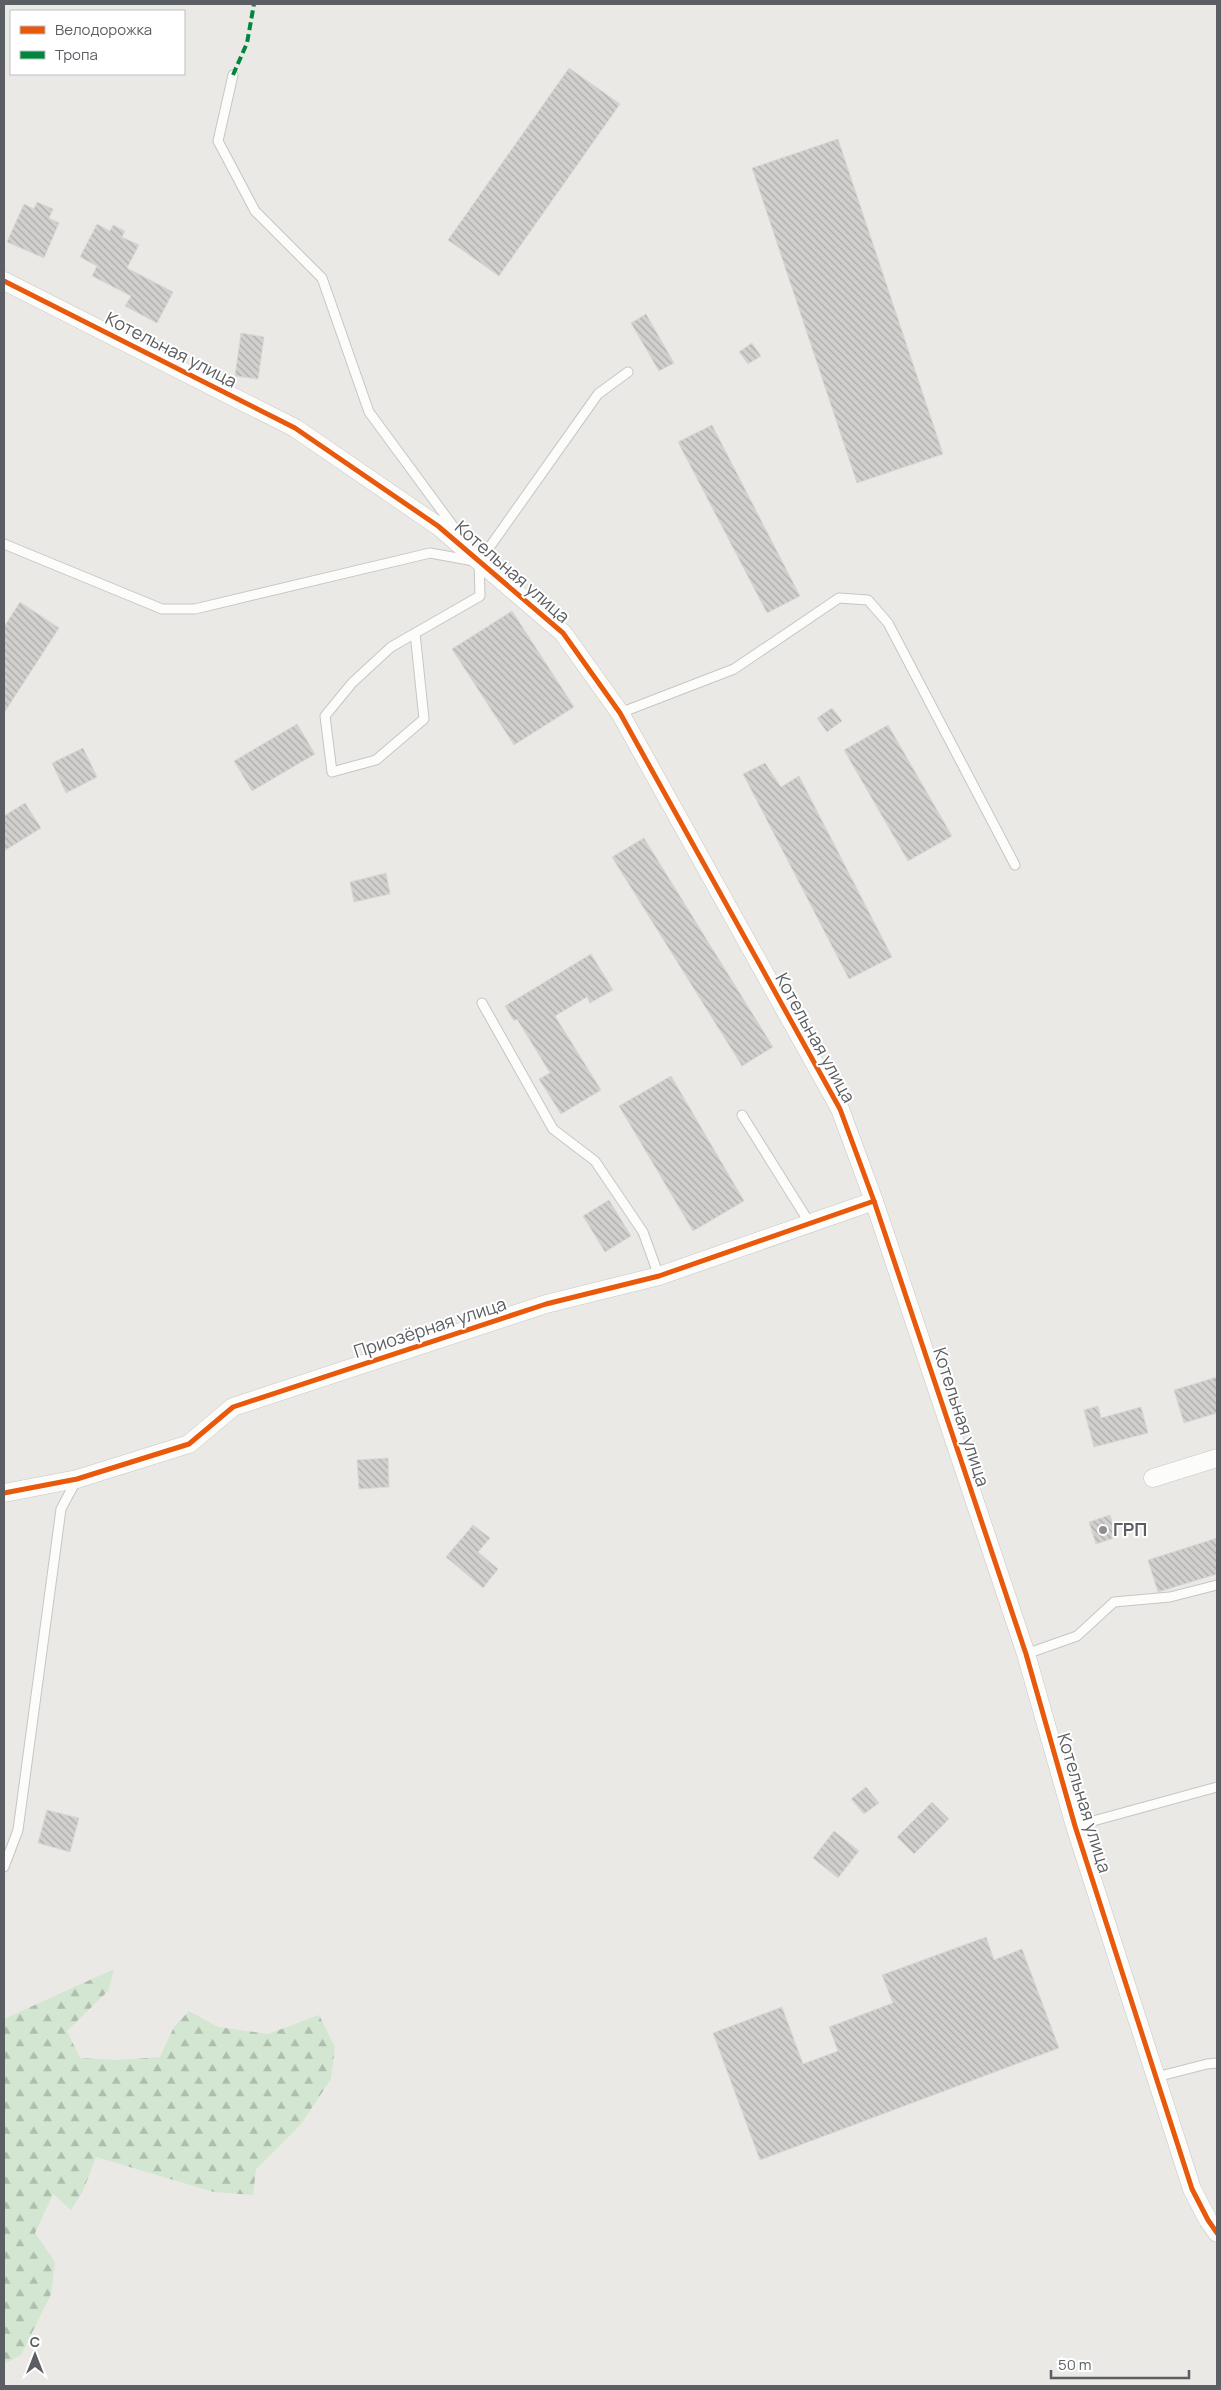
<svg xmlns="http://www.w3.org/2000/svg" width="1221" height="2390" font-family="Manrope,sans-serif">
<defs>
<pattern id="forest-firs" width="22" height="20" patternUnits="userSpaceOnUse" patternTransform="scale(1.25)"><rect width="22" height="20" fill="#d3e6d1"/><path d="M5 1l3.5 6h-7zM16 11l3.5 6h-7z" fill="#aebead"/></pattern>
<pattern id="building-back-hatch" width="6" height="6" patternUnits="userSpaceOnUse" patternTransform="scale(1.25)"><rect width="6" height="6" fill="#d1d0ce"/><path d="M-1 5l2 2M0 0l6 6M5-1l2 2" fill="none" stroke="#adacab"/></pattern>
</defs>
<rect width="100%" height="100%" fill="#eae9e5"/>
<!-- forest -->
<path fill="url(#forest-firs)" d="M114 1969 108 1991 67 2031 80 2058 118 2060 160 2057 174 2027 189 2011 218 2027 268 2034 319 2015 335 2047 331 2079 301 2124 256 2169 253 2195 214 2192 96 2157 83 2191 71 2210 53 2194 35 2233 55 2262 51 2294 21 2355 4 2364V2019Z"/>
<!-- building -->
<g fill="url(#building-back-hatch)" stroke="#dad8d4">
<path d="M569 68 620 104 499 276 448 240Z"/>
<path d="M838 139 943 454 857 483 752 168Z"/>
<path d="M37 202 53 209 49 218 59 223 44 258 7 242 24 204 34 209Z"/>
<path d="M97 224 110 231 113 225 125 231 122 237 139 245 127 268 173 292 157 323 125 306 131 296 92 276 97 266 80 257Z"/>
<path d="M646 314 674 363 659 371 631 323Z"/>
<path d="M241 333 264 337 258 379 235 376Z"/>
<path d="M752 343 761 356 748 364 739 352Z"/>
<path d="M712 425 800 596 767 613 678 442Z"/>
<path d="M20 602 59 628 4 713V627Z"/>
<path d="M512 611 574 707 514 745 452 649Z"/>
<path d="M832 708 842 721 827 732 817 718Z"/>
<path d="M297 724 315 754 252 791 234 761Z"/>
<path d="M888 725 952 836 908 861 844 750Z"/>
<path d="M83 748 97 777 66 793 52 763Z"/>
<path d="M765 763 781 787 799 776 892 957 849 979 743 774Z"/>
<path d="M25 803 41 828 4 851V816Z"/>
<path d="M644 838 773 1047 742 1066 612 857Z"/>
<path d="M386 873 390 894 354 902 350 882Z"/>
<path d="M591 954 613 990 590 1003 587 997 555 1016 601 1090 561 1114 539 1079 550 1073 517 1019 514 1021 505 1006Z"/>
<path d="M671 1076 744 1201 693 1231 619 1106Z"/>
<path d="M609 1200 631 1236 605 1252 583 1216Z"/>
<path d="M1217 1377V1413L1184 1423 1174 1390Z"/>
<path d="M1098 1406 1101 1418 1141 1407 1148 1433 1094 1447 1084 1410Z"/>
<path d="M388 1458 389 1487 359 1489 357 1460Z"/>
<path d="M1110 1515 1117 1537 1096 1544 1089 1522Z"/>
<path d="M473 1525 490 1538 478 1552 498 1569 483 1588 446 1557Z"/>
<path d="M1217 1538V1574L1158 1592 1148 1560Z"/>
<path d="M866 1787 879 1803 864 1814 851 1799Z"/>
<path d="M932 1802 949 1819 914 1854 897 1837Z"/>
<path d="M47 1810 79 1818 70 1852 38 1843Z"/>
<path d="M834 1831 859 1851 838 1878 813 1858Z"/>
<path d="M986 1937 994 1960 1022 1949 1059 2048 760 2160 713 2033 782 2007 803 2064 838 2051 829 2027 893 2003 882 1975Z"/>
</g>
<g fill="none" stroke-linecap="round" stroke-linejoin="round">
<!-- lane casing -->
<g stroke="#c6c6c6" stroke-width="11">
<g id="lane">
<path d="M233 75 218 141 255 211 322 278 369 412 461 537"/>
<path d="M4 544 162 609H195L430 553 474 561"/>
<path d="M415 633 424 719 376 760 332 772 325 716 352 683 391 647 480 596 479 562 598 394 628 372"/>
<path d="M620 713 734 669 839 598 868 600 888 623 1015 865"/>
<path d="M482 1003 553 1129 595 1161 643 1232 659 1276"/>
<path d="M742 1115 809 1222"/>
<path d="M1026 1654 1077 1636 1114 1602 1170 1597 1217 1585"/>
<path d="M1075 1826 1217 1787"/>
<path d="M4 1867 18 1830 61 1509 77 1479"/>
<path d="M1156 2077 1207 2064 1217 2063"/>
</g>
</g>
<!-- street casing -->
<g stroke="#c6c6c6" stroke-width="19">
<g id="street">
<path d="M4 281 295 428 438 526 563 633 620 713 840 1109 874 1201 1026 1654 1075 1826 1192 2189 1208 2220 1217 2233"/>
<path d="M1153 1478 1217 1458"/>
<path d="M4 1493 77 1479 189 1444 233 1407 546 1304 659 1276 874 1201"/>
</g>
</g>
<!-- lane -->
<use href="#lane" stroke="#fcfcfb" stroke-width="9"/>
<!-- street -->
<use href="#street" stroke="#fcfcfb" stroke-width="18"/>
<!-- quiet -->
<path stroke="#00873e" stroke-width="4" stroke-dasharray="8 4" stroke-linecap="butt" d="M233 75 247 43 254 4"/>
<!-- cycleway casing -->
<g stroke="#fff" stroke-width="8">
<g id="cycleway">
<path d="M4 281 295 428 438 526 563 633 620 713 840 1109 874 1201 1026 1654 1075 1826 1192 2189 1208 2220 1217 2233"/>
<path d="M4 1493 77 1479 189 1444 233 1407 546 1304 659 1276 874 1201"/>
</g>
</g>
<!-- cycleway -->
<use href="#cycleway" stroke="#e8590c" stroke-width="5"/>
</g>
<!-- markers -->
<circle fill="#8d8f90" stroke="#fff" stroke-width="2" cx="1103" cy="1530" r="5"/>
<g text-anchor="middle" stroke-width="4" stroke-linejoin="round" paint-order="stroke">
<!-- street labels -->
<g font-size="18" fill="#5b5e63" stroke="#fff">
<text transform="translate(171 350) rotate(27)" y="6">Котельная улица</text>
<text transform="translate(512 572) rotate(41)" y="6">Котельная улица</text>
<text transform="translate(815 1038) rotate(61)" y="6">Котельная улица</text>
<text transform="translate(430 1328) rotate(-18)" y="6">Приозёрная улица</text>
<text transform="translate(961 1417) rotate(72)" y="6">Котельная улица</text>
<text transform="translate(1084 1803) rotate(73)" y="6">Котельная улица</text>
</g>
<!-- poi labels -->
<g font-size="18" font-weight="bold" fill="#5b5e63" stroke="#fff" text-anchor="start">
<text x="1113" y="1536">ГРП</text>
</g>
</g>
<!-- border -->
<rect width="1221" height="2390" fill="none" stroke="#5b5e63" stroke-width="10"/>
<!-- legend -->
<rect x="10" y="10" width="175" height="65" fill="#ffffff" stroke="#bdbfc1"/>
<rect x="20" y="26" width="25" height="8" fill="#e8590c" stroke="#bdbfc1"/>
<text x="55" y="35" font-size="15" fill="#5b5e63">Велодорожка</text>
<rect x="20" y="51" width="25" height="8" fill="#00873e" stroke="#bdbfc1"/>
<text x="55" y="60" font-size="15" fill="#5b5e63">Тропа</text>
<!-- north arrow -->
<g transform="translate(35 2355)" stroke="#ffffff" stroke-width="4" paint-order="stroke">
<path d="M0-4L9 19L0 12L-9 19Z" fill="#5b5e63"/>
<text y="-8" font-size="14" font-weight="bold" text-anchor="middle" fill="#5b5e63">С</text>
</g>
<!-- scale -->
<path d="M1051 2370v8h138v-8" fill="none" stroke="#5b5e63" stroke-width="2.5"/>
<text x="1058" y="2370" font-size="15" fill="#5b5e63" stroke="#ffffff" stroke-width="4" paint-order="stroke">50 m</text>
</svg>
